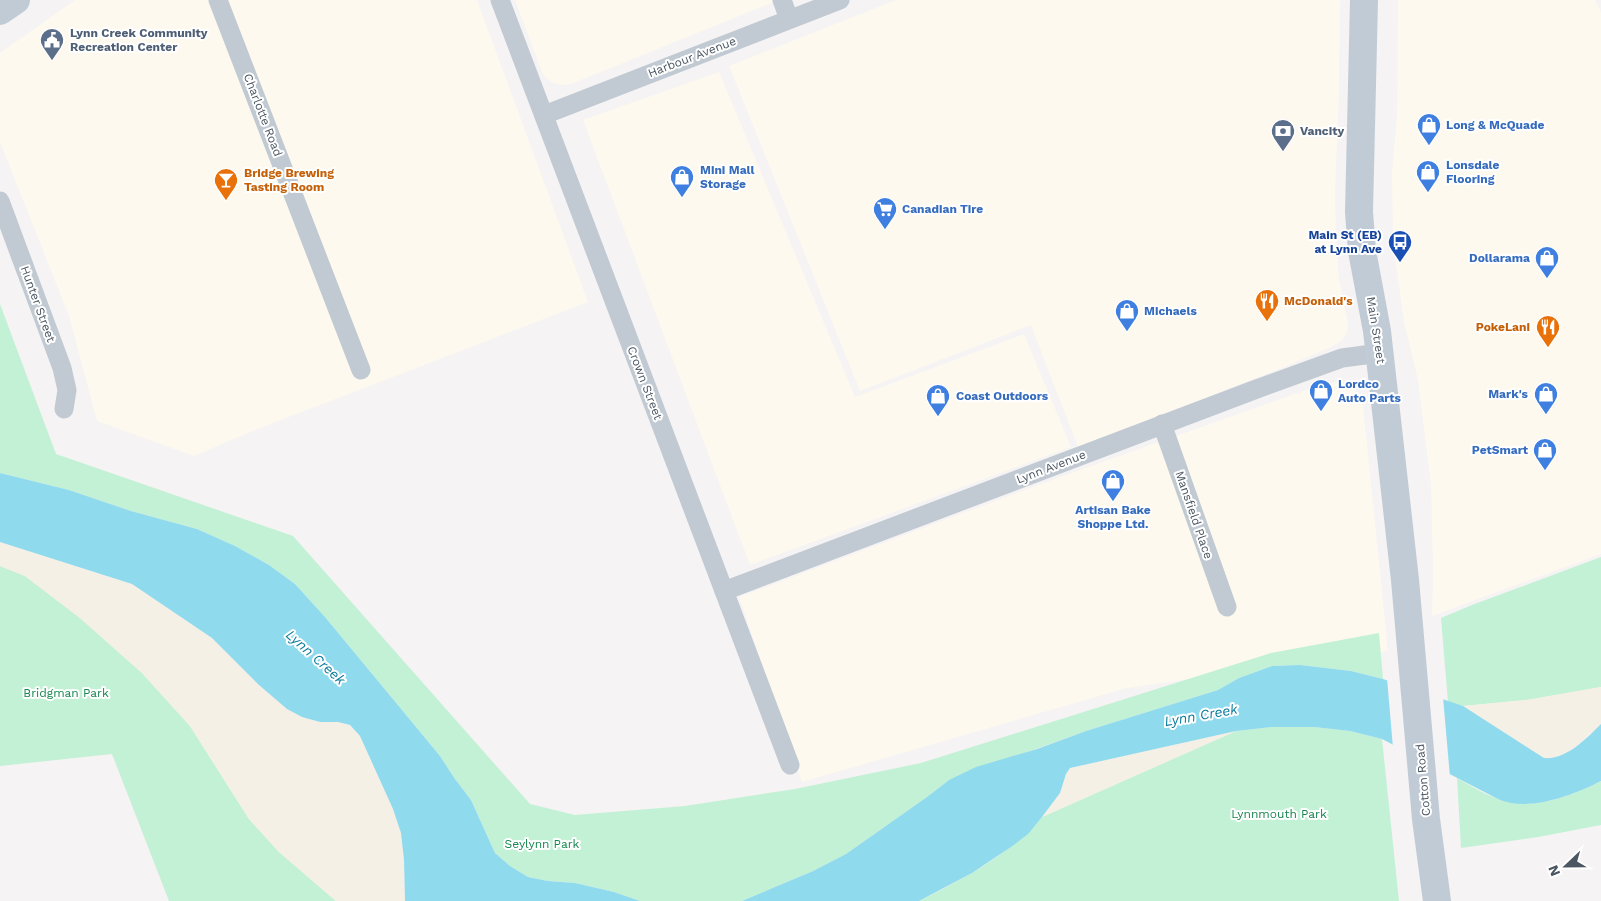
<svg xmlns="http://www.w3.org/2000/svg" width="1601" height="901" font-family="'Work Sans',sans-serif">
<rect width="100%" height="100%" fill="#f5f3f3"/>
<!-- commercial -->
<g fill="#fdf9ef">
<path d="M75 0H477L588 302 255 430 194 456 97 421 69 316 0 142V53Z"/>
<path d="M515 0H779L571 84 561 85 553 83 546 78 542 72Z"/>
<path d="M896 0H1340L1339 94 1335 191 1336 237 1339 278 1348 324 1347 333 1342 340 1331 347 1280 369 1078 447 1031 325 860 391 729 66Z"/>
<path d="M1398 0H1595L1601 12V554L1432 616 1433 572 1431 486 1418 380 1404 322 1393 243 1392 172 1397 113Z"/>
<path d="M719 72 855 397 1024 334 1071 447 750 565 583 120Z"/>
<path d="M1339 382 1350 386 1359 394 1363 405 1388 651 1127 688 802 782 739 597 1046 482 1326 383Z"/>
</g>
<!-- green -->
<g fill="#c3f1d5">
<path d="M0 304 56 454 293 536 530 804 575 815 685 806 795 789 921 763 1271 653 1379 633 1383 679 1351 671 1300 665 1272 666 1239 678 1218 690 1086 731 949 780 927 797 846 854 813 871 742 901H640L614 892 575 883 548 881 528 877 510 866 495 853 471 800 455 779 440 756 325 617 295 584 269 565 235 546 197 529 131 511 69 490 0 473Z"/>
<path d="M1601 557V687L1527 700 1463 706 1448 702 1441 618 1472 605Z"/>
<path d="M0 566 25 576 80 618 142 673 190 726 249 819 279 852 336 901H169L112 754 0 766Z"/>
<path d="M1273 727H1314L1350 731 1382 739 1399 901H919C964 878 1008 856 1042 817L1236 731Z"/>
<path d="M1457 778C1473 787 1490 798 1509 802 1536 809 1577 794 1601 781V825L1538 837 1461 848Z"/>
</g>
<!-- sand -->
<g fill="#f5f0e5">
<path d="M0 542 132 584 212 638 259 685 320 722H338L350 725 360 736 393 809 401 833 404 860 405 901H336L279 852 249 819 190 726 142 673 80 618 25 576 0 566Z"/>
<path d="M1601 687V724L1575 747 1564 754 1549 759 1544 758 1463 706 1527 700Z"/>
<path d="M1236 731 1042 817 1060 793 1066 774 1070 768Z"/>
</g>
<!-- water -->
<g fill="#90daee">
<path d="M0 473 69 490 131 511 197 529 235 546 269 565 295 584 325 617 440 756 455 779 471 800 495 853 510 866 528 877 548 881 575 883 614 892 640 901H405L404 860 401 833 393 809 360 736 350 725 338 722H320L302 717 287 709 259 685 212 638 132 584 0 542Z"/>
<path d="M1300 665 1351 671 1383 679 1463 706 1544 758C1566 760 1586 739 1601 724V781C1576 794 1539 808 1511 803 1506 802 1500 800 1496 798L1382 739 1350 731 1314 727H1273L1236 731 1070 768 1066 774 1060 793 1042 817 1028 834 1011 847 972 873 919 901H742L813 871 846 854 927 797 949 780 976 767 1037 749 1086 731 1218 690 1239 678 1272 666Z"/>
</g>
<!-- pier -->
<path fill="#f5f3f3" d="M1387 678 1443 697 1450 777 1393 748Z"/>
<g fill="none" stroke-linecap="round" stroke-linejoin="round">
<!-- street -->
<g stroke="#c1cad2" stroke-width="19">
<path d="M218 0 361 370"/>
<path d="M500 0 790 765"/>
<path d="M782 0 789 19"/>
<path d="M544 115 840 0"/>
<path d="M0 201 62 368 67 390 64 409"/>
<path d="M1162 424 1227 607"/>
<path d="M724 591 1254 390 1342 358 1380 353"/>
</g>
<!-- secondary -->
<g stroke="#c1cbd6" stroke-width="28">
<path d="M1364 0 1359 212 1362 251 1377 331 1405 580 1426 819 1437 901"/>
<path d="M0 11 16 0"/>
</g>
</g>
<!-- icons -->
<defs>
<g id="civic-pin" transform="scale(1.25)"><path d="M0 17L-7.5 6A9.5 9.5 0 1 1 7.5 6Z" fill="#5c6f8a" stroke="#fff"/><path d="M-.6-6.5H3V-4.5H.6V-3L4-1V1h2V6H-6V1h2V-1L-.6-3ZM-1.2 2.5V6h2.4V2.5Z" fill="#fff"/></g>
<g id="shop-pin" transform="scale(1.25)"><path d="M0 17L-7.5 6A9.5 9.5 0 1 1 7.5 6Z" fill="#3f7fe0" stroke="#fff"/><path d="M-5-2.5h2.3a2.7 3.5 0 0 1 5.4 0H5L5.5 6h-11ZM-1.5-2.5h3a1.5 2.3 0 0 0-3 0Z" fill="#fff"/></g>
<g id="bank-pin" transform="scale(1.25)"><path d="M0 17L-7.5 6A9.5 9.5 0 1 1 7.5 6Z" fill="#5c6f8a" stroke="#fff"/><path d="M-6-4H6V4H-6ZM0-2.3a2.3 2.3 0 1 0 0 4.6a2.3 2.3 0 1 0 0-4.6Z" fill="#fff"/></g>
<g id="bar-pin" transform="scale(1.25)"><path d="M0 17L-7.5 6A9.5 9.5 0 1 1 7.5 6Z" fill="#e8710a" stroke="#fff"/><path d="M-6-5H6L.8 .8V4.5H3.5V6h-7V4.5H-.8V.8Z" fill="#fff"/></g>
<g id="supermarket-pin" transform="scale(1.25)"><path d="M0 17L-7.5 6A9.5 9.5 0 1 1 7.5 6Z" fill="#3f7fe0" stroke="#fff"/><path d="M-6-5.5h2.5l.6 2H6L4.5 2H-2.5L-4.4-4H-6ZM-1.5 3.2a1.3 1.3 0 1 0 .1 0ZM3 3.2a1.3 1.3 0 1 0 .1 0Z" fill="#fff"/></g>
<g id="bus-pin" transform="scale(1.25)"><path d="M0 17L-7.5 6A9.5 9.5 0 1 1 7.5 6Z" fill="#1a4fb4" stroke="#fff"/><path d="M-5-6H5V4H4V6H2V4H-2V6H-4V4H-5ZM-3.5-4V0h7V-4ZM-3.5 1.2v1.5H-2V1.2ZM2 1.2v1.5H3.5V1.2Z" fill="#fff"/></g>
<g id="restaurant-pin" transform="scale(1.25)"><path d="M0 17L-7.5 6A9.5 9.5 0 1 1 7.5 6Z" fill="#e8710a" stroke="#fff"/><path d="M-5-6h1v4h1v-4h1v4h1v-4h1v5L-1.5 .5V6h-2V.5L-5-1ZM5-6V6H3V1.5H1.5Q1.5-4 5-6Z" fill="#fff"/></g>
</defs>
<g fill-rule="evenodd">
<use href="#civic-pin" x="52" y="40"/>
<use href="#shop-pin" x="1429" y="125"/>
<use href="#bank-pin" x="1283" y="131"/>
<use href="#shop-pin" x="1428" y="172"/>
<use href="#shop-pin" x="682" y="177"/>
<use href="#bar-pin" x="226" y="180"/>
<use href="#supermarket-pin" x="885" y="209"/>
<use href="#bus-pin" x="1400" y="242"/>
<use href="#shop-pin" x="1547" y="258"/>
<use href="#restaurant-pin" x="1267" y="301"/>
<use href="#shop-pin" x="1127" y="311"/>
<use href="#restaurant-pin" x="1548" y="327"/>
<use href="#shop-pin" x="1321" y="391"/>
<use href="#shop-pin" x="1546" y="394"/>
<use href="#shop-pin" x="938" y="396"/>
<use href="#shop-pin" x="1545" y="450"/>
<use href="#shop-pin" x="1113" y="481"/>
</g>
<g text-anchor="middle" stroke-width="4" stroke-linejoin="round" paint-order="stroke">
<!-- service labels -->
<g font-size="12" font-weight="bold" fill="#4e5e75" stroke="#fff" text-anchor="start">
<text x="70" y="37">Lynn Creek Community<tspan x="70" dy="14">Recreation Center</tspan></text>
<text x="1300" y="135">Vancity</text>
</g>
<!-- street labels -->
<g font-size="12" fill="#4a5661" stroke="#fff">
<text transform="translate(692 57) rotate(-21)" y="4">Harbour Avenue</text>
<text transform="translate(263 115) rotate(69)" y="4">Charlotte Road</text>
<text transform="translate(38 304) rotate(70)" y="4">Hunter Street</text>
<text transform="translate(1376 330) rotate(81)" y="4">Main Street</text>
<text transform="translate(645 383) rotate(69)" y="4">Crown Street</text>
<text transform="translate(1051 467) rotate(-21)" y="4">Lynn Avenue</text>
<text transform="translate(1194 515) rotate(71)" y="4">Mansfield Place</text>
<text transform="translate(1423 780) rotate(-95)" y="4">Cotton Road</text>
</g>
<!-- shop labels -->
<g font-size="12" font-weight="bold" fill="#366cbe" stroke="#fff" text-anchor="start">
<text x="1446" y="129">Long &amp; McQuade</text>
<text x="1446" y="169">Lonsdale<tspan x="1446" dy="14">Flooring</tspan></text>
<text x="700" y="174">Mini Mall<tspan x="700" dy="14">Storage</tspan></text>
<text x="902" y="213">Canadian Tire</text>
<text x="1530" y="262" text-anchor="end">Dollarama</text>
<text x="1144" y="315">Michaels</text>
<text x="1338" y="388">Lordco<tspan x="1338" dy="14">Auto Parts</tspan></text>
<text x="1528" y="398" text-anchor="end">Mark's</text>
<text x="956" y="400">Coast Outdoors</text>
<text x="1528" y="454" text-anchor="end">PetSmart</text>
<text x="1113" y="514" text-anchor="middle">Artisan Bake<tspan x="1113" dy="14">Shoppe Ltd.</tspan></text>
</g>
<!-- food labels -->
<g font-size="12" font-weight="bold" fill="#c56008" stroke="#fff" text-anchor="start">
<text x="244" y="177">Bridge Brewing<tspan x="244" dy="14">Tasting Room</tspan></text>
<text x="1284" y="305">McDonald's</text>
<text x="1530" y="331" text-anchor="end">PokeLani</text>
</g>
<!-- transit labels -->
<g font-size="12" font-weight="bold" fill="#164399" stroke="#fff" text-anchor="end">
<text x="1382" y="239">Main St (EB)<tspan x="1382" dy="14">at Lynn Ave</tspan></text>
</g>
<!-- park labels -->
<g font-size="12" fill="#17864f" stroke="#fff">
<text x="66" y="697">Bridgman Park</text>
<text x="1279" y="818">Lynnmouth Park</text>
<text x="542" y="848">Seylynn Park</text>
</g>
<!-- water labels -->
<g font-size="14" font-style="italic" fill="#0c7c9b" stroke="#fff">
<text transform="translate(316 657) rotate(42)" y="5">Lynn Creek</text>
<text transform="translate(1201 715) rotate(-10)" y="5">Lynn Creek</text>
</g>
</g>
<!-- north arrow -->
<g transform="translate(1566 866) rotate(248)" stroke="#ffffff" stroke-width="4" paint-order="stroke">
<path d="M0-4L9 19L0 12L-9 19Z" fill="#4a5661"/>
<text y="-8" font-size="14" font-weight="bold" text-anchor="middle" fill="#4a5661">N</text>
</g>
</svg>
